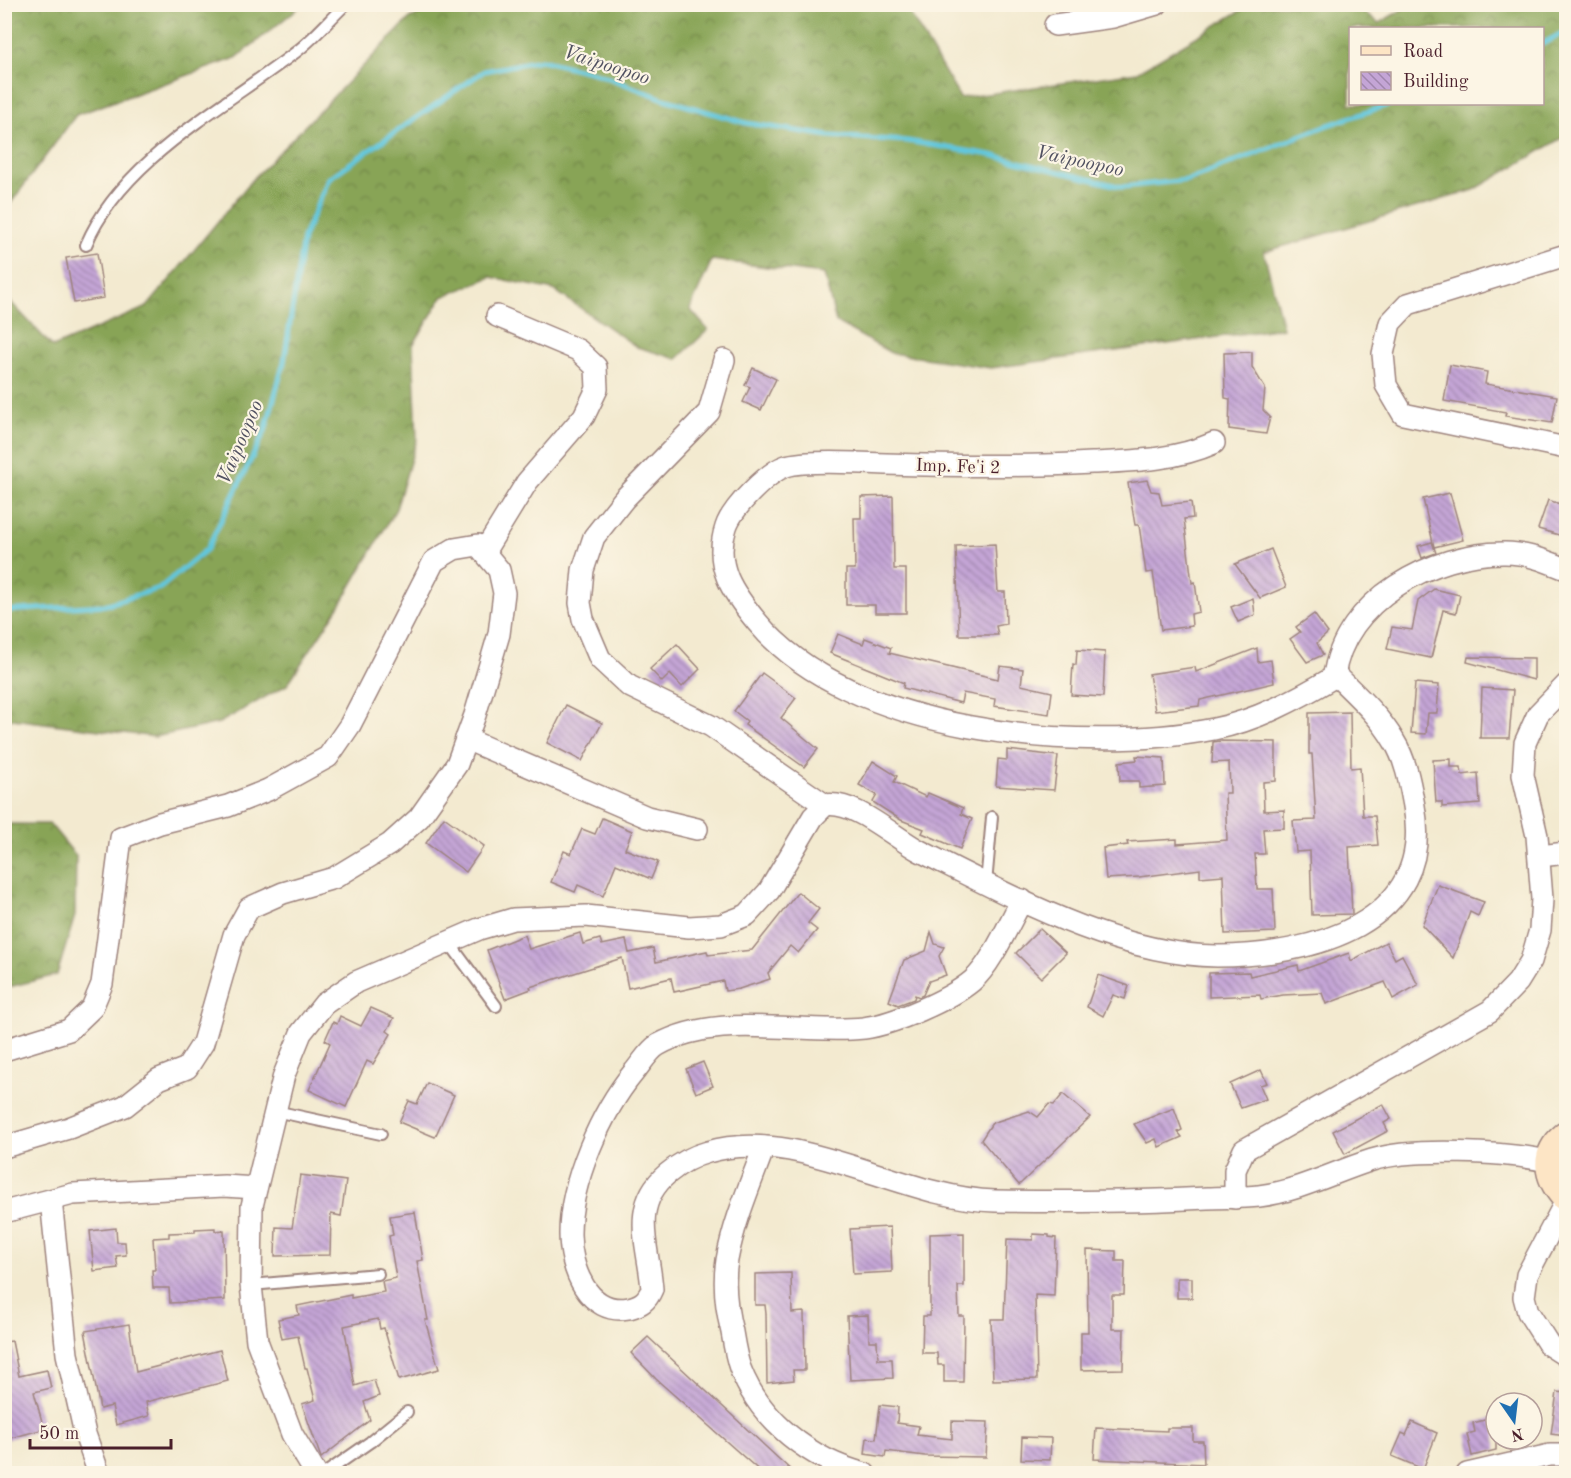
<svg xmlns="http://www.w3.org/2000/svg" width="1571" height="1478" font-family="'Old Standard TT',serif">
<defs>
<pattern id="forest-crowns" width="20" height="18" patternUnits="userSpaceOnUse" patternTransform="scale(1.5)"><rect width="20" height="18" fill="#88a456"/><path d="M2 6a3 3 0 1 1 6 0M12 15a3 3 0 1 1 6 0" fill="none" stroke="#718547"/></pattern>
<pattern id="building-back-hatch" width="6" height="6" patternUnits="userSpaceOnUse" patternTransform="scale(1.5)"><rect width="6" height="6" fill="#c4a5d6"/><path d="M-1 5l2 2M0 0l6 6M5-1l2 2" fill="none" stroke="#a186ae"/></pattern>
</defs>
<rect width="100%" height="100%" fill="#fcf5e5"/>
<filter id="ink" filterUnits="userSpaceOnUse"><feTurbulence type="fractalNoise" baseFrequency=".0167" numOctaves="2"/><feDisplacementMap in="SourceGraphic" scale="12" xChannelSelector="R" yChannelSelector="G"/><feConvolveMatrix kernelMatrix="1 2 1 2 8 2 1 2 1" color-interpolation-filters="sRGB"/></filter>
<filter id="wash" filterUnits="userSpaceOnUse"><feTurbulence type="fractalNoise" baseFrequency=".008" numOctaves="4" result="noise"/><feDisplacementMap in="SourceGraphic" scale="24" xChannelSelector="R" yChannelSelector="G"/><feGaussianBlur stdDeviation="1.35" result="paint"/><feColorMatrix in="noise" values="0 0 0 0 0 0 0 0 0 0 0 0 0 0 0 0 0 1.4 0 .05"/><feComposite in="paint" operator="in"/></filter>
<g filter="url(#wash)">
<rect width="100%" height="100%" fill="#f3ead0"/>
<!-- forest -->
<g fill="url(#forest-crowns)" stroke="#696240" stroke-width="1.5" fill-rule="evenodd">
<path d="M5 4H302V5L236 58 76 115 5 211Z"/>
<path d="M436 4 905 5 960 98 1137 72 1250 5H1354L1379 23 1410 5H1566V136L1474 190 1264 252 1283 328 991 368 891 353 836 322 824 274 712 260 690 309 708 330 677 359 637 347 554 290 491 277 442 297 413 345 417 439 396 509 342 602 287 685 219 723 155 737 5 718V296L53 347 147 307 252 180 409 19ZM1350 28H1542V104H1350Z"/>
<path d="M4 824H50L76 856 75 916 57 975 5 988Z"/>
</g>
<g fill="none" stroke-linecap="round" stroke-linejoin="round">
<!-- stream -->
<g stroke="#61c7de" stroke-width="5">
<path d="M1542 44 1566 31"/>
<path d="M4 611 105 605 160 588 207 549 265 431 284 362 303 238 329 178 484 71 541 60 598 74 664 99 746 123 829 136 907 141 991 155 1122 187 1188 180 1325 126 1391 104"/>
</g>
</g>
<g id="blocks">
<!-- building -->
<g fill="url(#building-back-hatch)">
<path d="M97 253 104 298 74 303 66 258Z"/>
<path d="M1252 352V367L1265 388 1263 410 1270 417 1266 434 1229 429 1230 399 1225 398 1224 353Z"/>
<path d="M1450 365 1487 372 1485 384 1557 396 1552 423 1505 416 1506 412 1444 401Z"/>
<path d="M753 368 776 379 761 410 743 402 750 387 745 385Z"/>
<path d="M1147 480 1151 491 1159 492 1162 505 1191 502 1193 518 1184 519 1192 583 1195 582 1199 612 1191 614 1192 626 1161 630 1153 572 1146 573 1139 525H1135L1128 483Z"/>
<path d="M1450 493 1463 540 1434 547 1423 499Z"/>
<path d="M893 496 894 569H906V613H875V605H846V569H855L854 518H861V497Z"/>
<path d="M1548 500 1566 506V537L1538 529Z"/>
<path d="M1432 542 1436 553 1422 558 1418 546Z"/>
<path d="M995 544 998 592H1005L1006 624 996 626 998 635H959L956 546Z"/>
<path d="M1271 549 1286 587 1260 598 1235 564Z"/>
<path d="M1434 589 1460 595 1456 613 1443 610 1431 658 1387 649 1392 627 1412 630 1418 601Z"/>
<path d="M1253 598 1255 615 1238 622 1231 607Z"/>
<path d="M1314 614 1328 633 1317 643 1323 655 1307 662 1290 639 1300 632 1296 627Z"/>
<path d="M838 634 863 644 865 638 891 648 889 653 998 679 1000 666 1023 669 1021 685 1052 692 1049 714 994 706 995 699 963 693 961 703 903 688 904 683 830 653Z"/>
<path d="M677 644 700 669 682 687 670 674 662 682 650 669Z"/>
<path d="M1257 648 1258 662 1271 660 1274 683 1200 700 1199 706 1155 711 1149 674 1195 667 1196 672Z"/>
<path d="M1077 650 1105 652 1103 697 1071 695 1073 664 1076 665Z"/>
<path d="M1468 657 1534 658V680L1467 662Z"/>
<path d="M762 673 796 698 781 718 818 749 804 767 745 725 747 721 734 711Z"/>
<path d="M1415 683 1439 685 1437 713H1428L1426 734 1411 733Z"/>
<path d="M1482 688 1513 690 1509 738H1480Z"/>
<path d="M566 705 602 723 582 761 547 743Z"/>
<path d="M1350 712 1351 768 1360 767 1363 816H1375L1378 845 1349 847 1352 914 1312 915 1310 851 1296 852 1293 821 1316 820 1312 754H1309V713Z"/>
<path d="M1220 741 1276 742V781L1263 782 1264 811 1284 810V828L1263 829 1265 854H1255L1257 889H1273L1275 932 1225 934 1223 875 1200 877V869L1139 877 1106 879 1103 848 1128 845 1127 842 1177 839V844L1227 840 1225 793H1230L1229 762 1212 763 1213 742Z"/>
<path d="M1007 750 1058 756 1054 790 996 786 998 759 1007 760Z"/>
<path d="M1136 756 1164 758 1165 786 1139 788V781H1120L1119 762 1137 760Z"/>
<path d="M1451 759V767H1461L1462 775 1478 773 1480 804 1442 807V802H1436L1433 760Z"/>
<path d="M873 761 897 776 894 782 926 797 928 793 963 808 961 814 972 819 960 849 922 833 924 829 901 820 873 802 877 795 859 785Z"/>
<path d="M444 817 484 846 466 872 426 843Z"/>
<path d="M602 818 632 831 625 849 658 862 651 879 616 864 603 896 578 885 575 892 551 882 564 851 571 854 582 829 595 834Z"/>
<path d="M1438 885 1484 902 1478 916 1470 912 1453 958 1422 925Z"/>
<path d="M798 892 819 909 808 923 817 930 798 953 790 946 768 973 770 979 739 989 725 991 723 981 674 992 671 978 628 988 622 958 530 987 531 989 505 999 487 950 524 935 529 949 580 933 583 944 600 939 602 945 626 940 629 953 653 948 656 962 707 951 708 955 752 950Z"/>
<path d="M1040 929 1066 953 1041 978 1016 953Z"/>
<path d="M931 932 935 944 944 947 939 956 946 975 929 981 923 995 919 997 915 995 914 999 898 1005 889 1001 904 960 926 951Z"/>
<path d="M1386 942 1395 959 1402 955 1418 985 1393 999 1385 982 1326 1004 1322 993 1283 995 1261 999 1260 995 1209 997V973L1249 972 1250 976 1298 965 1299 971 1349 953 1351 961Z"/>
<path d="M1098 975 1129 986 1125 999 1113 995 1103 1016 1087 1007Z"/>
<path d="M371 1008 394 1018 387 1031 391 1034 373 1064 367 1061 346 1107 309 1090 330 1043 325 1040 333 1022 337 1024 340 1016 361 1026Z"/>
<path d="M703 1062 713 1086 696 1093 686 1069Z"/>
<path d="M1261 1070 1267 1083 1260 1085 1266 1099 1241 1108 1230 1084Z"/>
<path d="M427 1083 454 1095 435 1137 399 1122 409 1101 417 1104Z"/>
<path d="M1063 1094 1090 1117 1019 1185 981 1140 992 1123 1029 1111 1038 1117 1049 1104 1054 1105Z"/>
<path d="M1383 1104 1391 1119 1384 1123 1388 1131 1345 1154 1333 1131Z"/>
<path d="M1174 1108 1182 1130 1178 1132 1182 1137 1159 1147 1156 1139 1147 1143 1134 1124Z"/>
<path d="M300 1175 346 1181 341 1216 331 1214 330 1255 275 1256 276 1227 292 1228Z"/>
<path d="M415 1212 423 1260 417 1261 428 1320H425L439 1369 399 1380 384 1328 380 1329 378 1319 344 1326 355 1386 374 1380 379 1396 364 1402 370 1420 321 1458 302 1404 315 1400 307 1368H305L298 1336 282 1339 278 1319 299 1315 297 1306 351 1295V1298L384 1292 382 1281 396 1278 389 1236 393 1235 390 1216Z"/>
<path d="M890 1227 892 1272 853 1274 850 1229Z"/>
<path d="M116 1228 117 1242H125L126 1255 116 1256 118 1268 94 1271 90 1231Z"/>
<path d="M215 1228V1231L224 1230 225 1300 170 1303 169 1288H153L152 1270H155L153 1238 169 1237V1233L195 1232V1229Z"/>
<path d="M964 1233V1286H958L959 1316H964L963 1382H944V1365H938L937 1353H922L923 1316H930V1234Z"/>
<path d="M1033 1234 1049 1235V1237L1056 1238 1054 1296 1035 1295 1037 1379 993 1380 991 1319H1004L1007 1239 1033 1240Z"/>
<path d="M1087 1250 1116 1251V1261H1125L1124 1295H1112V1329H1124L1123 1369 1081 1370V1332H1088Z"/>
<path d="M791 1273 792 1313 804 1312 805 1370H793L794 1380 767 1383 766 1314 765 1305H755V1274Z"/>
<rect x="1177" y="1278" width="15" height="20"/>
<path d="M868 1315 869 1341H877L878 1359H892L893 1378 850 1380 847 1316Z"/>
<path d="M129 1324 136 1372 220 1350 228 1381 146 1402 149 1416 116 1425 112 1406 100 1409 85 1331Z"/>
<path d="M648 1337 794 1473H762L656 1379 631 1353Z"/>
<path d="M12 1341 19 1376 47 1370 51 1388 34 1392 44 1429 4 1440V1342Z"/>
<path d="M1557 1392 1566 1393V1436L1551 1434Z"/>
<path d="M880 1405 898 1407 897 1423 919 1426 917 1435 952 1439V1421L988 1422 986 1457 925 1456 886 1451 885 1457 865 1454 867 1438 876 1439Z"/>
<path d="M1496 1417V1450L1472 1456 1467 1434 1475 1432 1473 1423Z"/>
<path d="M1412 1422 1437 1433 1423 1469 1392 1456 1402 1433 1406 1435Z"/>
<path d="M1096 1428 1167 1431V1428H1193V1441H1203L1204 1464 1094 1459Z"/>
<path d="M1022 1437 1051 1438 1050 1460 1021 1459Z"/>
</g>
</g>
</g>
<g filter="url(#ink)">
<use href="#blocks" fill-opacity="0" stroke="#9e847e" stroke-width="1.5"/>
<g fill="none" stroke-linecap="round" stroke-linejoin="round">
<!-- service casing -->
<g stroke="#9e847e" stroke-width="14">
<g id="service">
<path d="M86 245C121 161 222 108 292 55 312 41 328 21 346 4"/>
<path d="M986 884 992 817"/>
<path d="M448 941 496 1006"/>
<path d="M275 1111 381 1134"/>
<path d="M251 1285 378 1274"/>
<path d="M324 1474 370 1442 407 1412"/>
</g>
</g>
<!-- minor casing -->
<g stroke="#9e847e" stroke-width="24">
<g id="minor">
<path d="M1055 25 1113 17 1157 4"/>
<path d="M1566 255 1408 304 1390 323 1383 354 1386 385 1403 414 1566 448"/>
<path d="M724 360 709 412 624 499 594 537 583 570 580 603 583 619 600 659 629 686 711 726 825 805C855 800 893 837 920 851 1009 895 1116 955 1217 956 1310 956 1436 924 1414 806 1410 784 1406 760 1394 741 1379 715 1355 694 1334 673"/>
<path d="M1214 443C1176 460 1134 461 1092 463 1023 467 955 466 886 464 866 463 803 460 786 466 768 472 732 508 726 527 713 566 733 593 757 622 848 733 1082 755 1214 729 1256 721 1297 699 1334 677 1343 601 1433 552 1505 553 1527 553 1546 561 1566 569"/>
<path d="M484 552 527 482 584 416 597 389 596 367 578 350 497 316"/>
<path d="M466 739 647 817 697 829"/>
<path d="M1540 856 1566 853"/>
<path d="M1022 900C1009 923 992 964 972 981 949 1000 894 1024 864 1028 797 1035 720 1011 658 1045 649 1050 641 1064 634 1072 601 1112 570 1182 570 1234 570 1268 588 1316 629 1308 641 1305 647 1301 652 1289 649 1246 629 1207 667 1174 679 1164 693 1156 708 1152 797 1125 902 1199 995 1201 1066 1202 1137 1202 1207 1198 1224 1197 1241 1198 1259 1196 1299 1191 1334 1172 1372 1160 1411 1147 1511 1152 1551 1162"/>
<path d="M4 1050 69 1030 92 1008 102 984 121 838 160 823 228 806 268 790 328 757 350 725 434 561 454 549 478 545 499 570 504 593 499 634 475 715 457 764 419 818 390 844 334 878 283 893 249 908 234 935 203 1043 187 1068 159 1079 125 1106 69 1128 4 1147"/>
<path d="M764 1147C751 1183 734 1221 727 1260 723 1284 726 1308 732 1332 734 1344 736 1357 740 1368 760 1421 811 1460 865 1474"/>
<path d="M1235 1198V1170L1244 1150 1490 1011 1518 982 1531 961 1540 930 1542 899 1537 836 1523 775 1525 743 1538 714 1566 685"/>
<path d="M51 1200 67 1354 85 1434 99 1474"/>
<path d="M1566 1201 1527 1275 1524 1297 1528 1312 1549 1345 1566 1356"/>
<path d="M4 1212 73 1194 224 1186 256 1188"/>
<path d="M316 1474 292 1434 257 1341 251 1285 252 1206 284 1075 301 1033 324 1004 356 982 479 929 513 919 586 916 689 927 721 925 747 915 769 891 813 817 825 805"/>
<path d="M1467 1474 1550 1455H1566"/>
</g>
</g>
<!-- secondary casing -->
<g stroke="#9e847e" stroke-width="33">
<path id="secondary" d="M1566 1137C1544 1155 1549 1177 1566 1196"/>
</g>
<!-- service -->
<use href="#service" stroke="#fff" stroke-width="10"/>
<!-- minor -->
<use href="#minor" stroke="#fff" stroke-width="21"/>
<!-- secondary -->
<use href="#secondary" stroke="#fde5c5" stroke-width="30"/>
</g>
</g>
<g text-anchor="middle" stroke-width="4.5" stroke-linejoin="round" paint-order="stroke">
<!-- street labels -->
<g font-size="18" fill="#4a1f2b" stroke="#fcf5e5">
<text transform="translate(958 466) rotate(2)" y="6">Imp. Fe'i 2</text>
</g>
<!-- water labels -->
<g font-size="20" font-style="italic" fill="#515161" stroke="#fcf5e5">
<text transform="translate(607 64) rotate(18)" y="7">Vaipoopoo</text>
<text transform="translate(1080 160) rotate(12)" y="7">Vaipoopoo</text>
<text transform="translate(239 442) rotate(-67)" y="7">Vaipoopoo</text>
</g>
</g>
<!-- margin -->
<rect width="1571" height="1478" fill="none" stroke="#fcf5e5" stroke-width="24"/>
<!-- legend -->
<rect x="1349" y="27" width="195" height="78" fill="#fcf5e5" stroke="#b59f9b" stroke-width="1.5"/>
<rect x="1361" y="46" width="30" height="9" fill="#fde5c5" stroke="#b59f9b" stroke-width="1.5"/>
<text x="1403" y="57" font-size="18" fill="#4a1f2b">Road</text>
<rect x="1361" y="72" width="30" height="18" fill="url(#building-back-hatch)" stroke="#b59f9b" stroke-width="1.5"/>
<text x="1403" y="87" font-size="18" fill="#4a1f2b">Building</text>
<!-- north arrow -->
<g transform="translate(1514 1421) rotate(166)"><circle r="28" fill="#fcf5e5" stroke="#b59f9b" stroke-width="1.5"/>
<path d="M0-4.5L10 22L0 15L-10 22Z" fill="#1f6fb2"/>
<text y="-9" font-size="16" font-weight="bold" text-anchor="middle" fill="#4a1f2b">N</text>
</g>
<!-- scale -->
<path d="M30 1439v9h141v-9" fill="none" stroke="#4a1f2b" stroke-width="3"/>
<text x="39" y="1439" font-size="18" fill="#4a1f2b" stroke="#fcf5e5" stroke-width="4.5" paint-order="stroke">50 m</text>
</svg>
